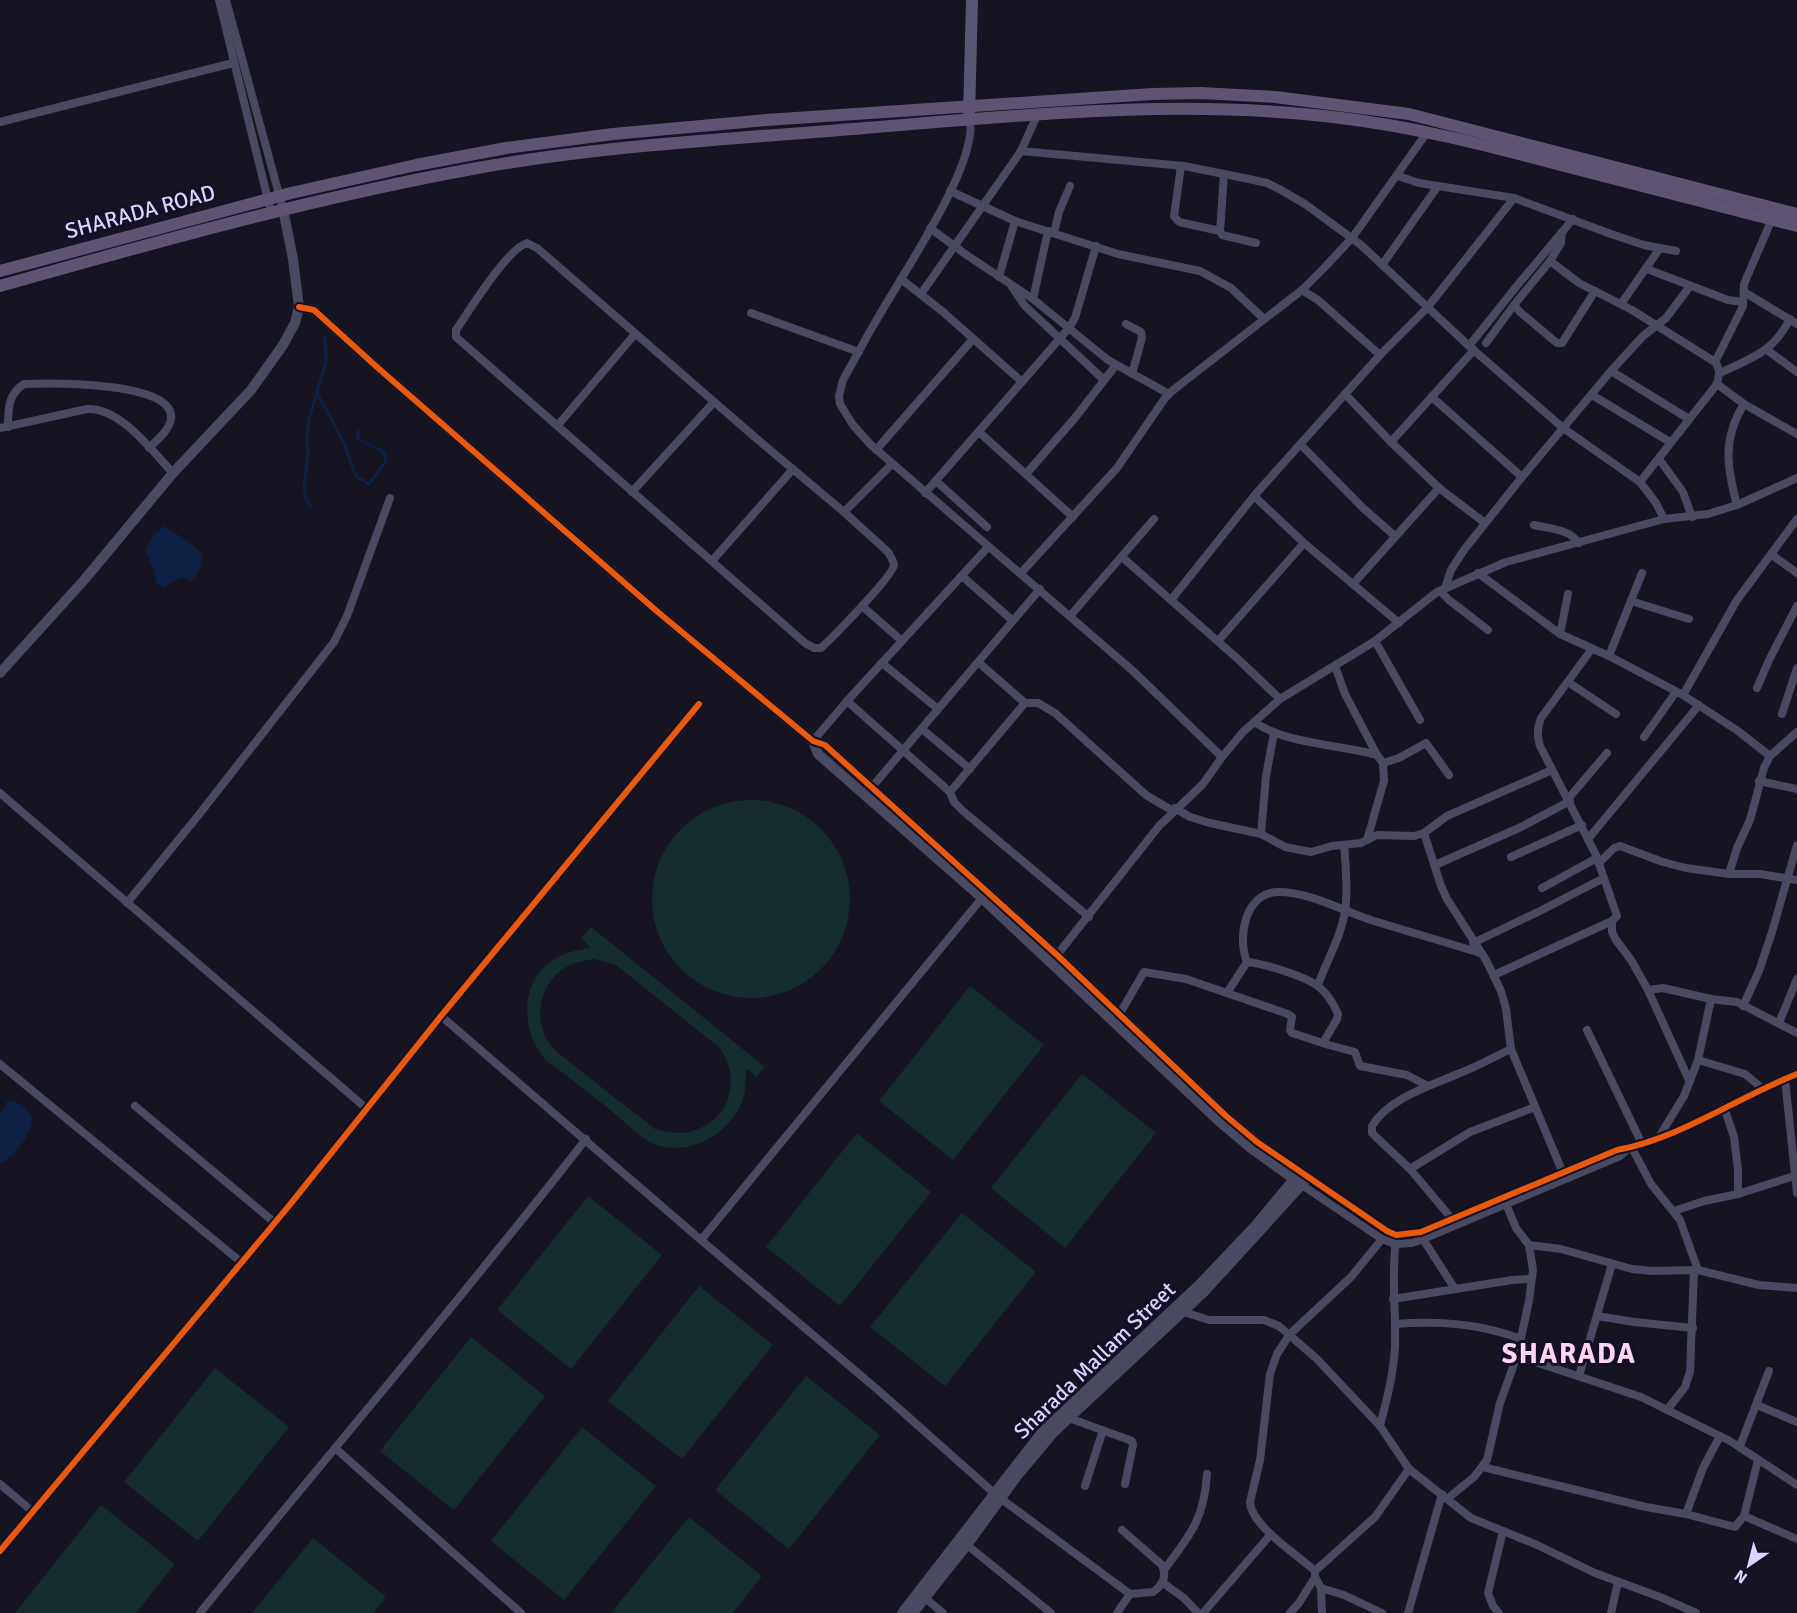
<svg xmlns="http://www.w3.org/2000/svg" width="1797" height="1613" font-family="Signika,sans-serif">
<rect width="100%" height="100%" fill="#161421"/>
<!-- green -->
<g fill="#132c2d" fill-rule="evenodd">
<circle cx="751" cy="899" r="99"/>
<path d="M591 927 765 1067 756 1077 746 1068C746 1081 746 1093 741 1104 726 1136 689 1157 654 1144 643 1140 619 1117 608 1108 593 1097 579 1085 565 1074 558 1069 549 1064 543 1057 521 1030 520 980 553 960 565 952 578 950 591 948L581 938ZM594 959 616 965 720 1048C741 1079 731 1120 692 1131 680 1135 667 1132 655 1129 632 1111 609 1093 586 1075 576 1066 563 1058 554 1049 539 1033 536 1008 546 989 556 969 572 962 594 959Z"/>
<path d="M970 986 1044 1045 953 1160 879 1101Z"/>
<path d="M1082 1074 1156 1133 1065 1248 991 1188Z"/>
<path d="M857 1133 931 1192 840 1306 766 1247Z"/>
<path d="M588 1196 662 1255 571 1369 497 1310Z"/>
<path d="M962 1213 1036 1272 945 1386 870 1327Z"/>
<path d="M699 1286 773 1345 682 1459 608 1401Z"/>
<path d="M471 1337 545 1396 454 1510 380 1451Z"/>
<path d="M215 1368 289 1427 198 1541 124 1482Z"/>
<path d="M806 1376 880 1435 789 1549 715 1490Z"/>
<path d="M582 1427 656 1486 564 1600 491 1541Z"/>
<path d="M101 1505 175 1564 136 1613H15Z"/>
<path d="M689 1517 762 1576 733 1613H611Z"/>
<path d="M313 1538 386 1597 374 1613H252Z"/>
</g>
<!-- water -->
<g fill="#0d2144">
<path d="M164 526 189 542 202 554C203 564 199 575 191 581L181 577 163 588 156 583 154 569 145 551 153 536Z"/>
<path d="M8 1100C20 1101 27 1109 33 1119 29 1138 16 1154 0 1164V1115Z"/>
</g>
<g fill="none" stroke-linecap="round" stroke-linejoin="round">
<!-- stream -->
<g stroke="#0d2144" stroke-width="3">
<path d="M317 393 344 443 356 476 369 484 386 461 384 452 358 439V431"/>
<path d="M310 506 306 498 304 487 308 454 307 435 309 419 326 362 325 336"/>
</g>
<!-- minor -->
<g stroke="#4a4962" stroke-width="8">
<path d="M219 0 271 212"/>
<path d="M226 0 283 209"/>
<path d="M970 119C978 165 903 273 879 316 866 337 855 359 843 380L839 396 840 404 853 425 871 445 1133 671 1222 757"/>
<path d="M0 122 233 63"/>
<path d="M1021 151 1184 166 1249 179 1267 183 1281 190 1305 204 1361 245 1469 346 1563 428 1640 482 1656 503 1664 519"/>
<path d="M1181 166 1174 216 1179 222 1220 231"/>
<path d="M1224 174 1220 231 1222 235 1256 243"/>
<path d="M1398 176 1419 183 1514 198 1611 234 1644 245 1676 251"/>
<path d="M950 191 1015 221 1118 254 1200 271 1231 288 1263 318"/>
<path d="M930 228 968 256 1033 299 1108 360 1169 394"/>
<path d="M1562 232 1561 243 1550 261 1579 283 1632 310 1715 362C1721 370 1719 375 1717 384L1640 482"/>
<path d="M1054 233 1059 212 1070 186"/>
<path d="M527 243 537 248 757 439 844 512 888 552C890 556 894 561 894 565 893 576 832 638 821 648H814L805 643 456 337V330C469 311 507 249 527 243Z"/>
<path d="M1550 261 1514 305 1520 312 1557 343H1562L1595 291"/>
<path d="M1382 265 1438 186"/>
<path d="M1647 269 1728 300 1743 302"/>
<path d="M999 277 1015 221"/>
<path d="M901 279 942 311 1022 382"/>
<path d="M1012 287 1025 306 1104 380"/>
<path d="M1302 290 1318 300 1380 355"/>
<path d="M1744 292 1797 324"/>
<path d="M921 294 1021 151 1038 113"/>
<path d="M1033 299 1048 231"/>
<path d="M1621 304 1660 248"/>
<path d="M751 313 859 352"/>
<path d="M1126 324 1141 332 1142 338 1132 374"/>
<path d="M1486 343 1514 305"/>
<path d="M1469 346 1516 287 1573 219"/>
<path d="M1767 350 1797 372"/>
<path d="M1715 362 1743 306 1744 284 1772 219"/>
<path d="M1611 371 1689 419"/>
<path d="M1720 373C1753 357 1772 353 1790 319"/>
<path d="M1717 384 1744 404 1797 434"/>
<path d="M1345 394 1391 442 1439 488 1485 523"/>
<path d="M1592 395 1670 442"/>
<path d="M1433 398 1522 477"/>
<path d="M558 425 635 334"/>
<path d="M8 427C8 409 8 394 24 384 49 383 174 381 171 418 170 430 157 440 149 448"/>
<path d="M0 428 87 409C120 407 152 451 173 473"/>
<path d="M979 432 1073 517"/>
<path d="M1391 442 1474 350"/>
<path d="M1300 444 1363 508 1395 536"/>
<path d="M876 450 973 339"/>
<path d="M1659 459 1683 492 1692 517"/>
<path d="M1026 474 1074 419 1116 365"/>
<path d="M936 481 987 527"/>
<path d="M632 492 714 402"/>
<path d="M925 493 1069 328 1075 318 1096 246"/>
<path d="M1254 496 1304 543 1399 623"/>
<path d="M1737 505C1727 468 1722 439 1744 404"/>
<path d="M844 512 892 464"/>
<path d="M1534 525C1551 529 1569 529 1579 543"/>
<path d="M1772 555 1797 573"/>
<path d="M1122 557 1239 660 1280 699"/>
<path d="M712 561 793 469"/>
<path d="M1021 573 1117 468 1165 398 1172 391 1302 290 1323 269 1352 238 1428 131"/>
<path d="M1478 573 1560 634 1609 656 1683 695 1738 731 1770 756"/>
<path d="M962 576 1012 620"/>
<path d="M1353 584 1439 488"/>
<path d="M1445 588 1451 570 1464 550 1522 477 1611 371 1643 336 1666 318 1690 286"/>
<path d="M1440 591 1449 600 1488 630"/>
<path d="M1171 600 1254 496 1380 355 1427 308 1514 198"/>
<path d="M1631 601 1689 619"/>
<path d="M862 606 902 641"/>
<path d="M1070 616 1154 519"/>
<path d="M1560 634 1568 594"/>
<path d="M1218 641 1304 543"/>
<path d="M1375 641 1420 720"/>
<path d="M1609 656 1642 573"/>
<path d="M978 662 1025 703"/>
<path d="M882 663 938 709"/>
<path d="M1335 666 1345 694 1377 755"/>
<path d="M1568 682 1616 714"/>
<path d="M1757 688 1769 660 1797 606"/>
<path d="M1683 695 1737 600 1797 519"/>
<path d="M847 701 950 792 954 802 963 811 1089 917"/>
<path d="M1782 714 1797 668"/>
<path d="M1254 722C1289 745 1338 744 1377 755L1383 763 1399 758 1426 743 1449 775"/>
<path d="M922 729 970 769"/>
<path d="M1644 737 1676 692"/>
<path d="M813 741 847 701 988 547"/>
<path d="M1759 781 1797 789"/>
<path d="M872 787 1040 589"/>
<path d="M950 792 1025 703H1038L1055 713 1146 795 1173 811"/>
<path d="M0 793 367 1109"/>
<path d="M1568 799 1607 753"/>
<path d="M1175 808 1190 817 1210 823 1261 834 1285 847 1311 852 1332 846 1361 843 1377 835 1414 836 1424 833 1447 816 1552 770"/>
<path d="M1424 833 1441 886 1447 899 1486 960 1501 991 1506 1009 1511 1049 1565 1178"/>
<path d="M1261 834 1266 776 1274 733"/>
<path d="M1588 839 1699 705"/>
<path d="M1367 840 1384 781 1383 763"/>
<path d="M1511 857 1582 825"/>
<path d="M1599 863 1614 848 1620 846 1663 862 1686 868 1729 874H1760L1797 880"/>
<path d="M1435 865 1519 828 1570 801"/>
<path d="M1729 874 1737 848 1750 820 1764 768 1770 756 1797 732"/>
<path d="M1542 888 1597 858"/>
<path d="M127 903 197 817 334 642 347 616 390 498"/>
<path d="M1612 921V932L1616 940 1631 960 1648 990 1689 1080"/>
<path d="M1473 943 1540 911 1604 878"/>
<path d="M1057 955 1159 826 1203 784 1222 757 1243 732 1280 699 1375 641 1437 592 1506 562 1664 519 1708 514 1737 505 1797 478"/>
<path d="M1247 962C1237 937 1245 894 1277 892 1308 891 1345 912 1374 921 1410 932 1445 942 1480 953"/>
<path d="M1494 975 1612 921 1617 916 1596 855 1540 746C1537 736 1537 729 1541 718L1591 650"/>
<path d="M1318 985C1327 960 1341 937 1345 911 1348 890 1346 866 1344 845"/>
<path d="M1648 990 1663 988 1711 999 1737 1002 1797 1033"/>
<path d="M1227 993 1247 962C1259 963 1272 967 1284 971 1312 980 1326 986 1338 1014L1337 1019 1323 1043"/>
<path d="M1743 1006 1759 971 1772 932 1797 845"/>
<path d="M1119 1015 1144 972 1186 979 1288 1014 1292 1017 1290 1030 1292 1033 1329 1045 1355 1052 1360 1066 1407 1075 1426 1085"/>
<path d="M441 1016 701 1240 878 1390 994 1493"/>
<path d="M1779 1023 1797 979"/>
<path d="M1587 1030 1642 1144"/>
<path d="M1698 1060 1745 1074 1763 1089"/>
<path d="M0 1064 241 1262"/>
<path d="M1785 1079 1797 1193"/>
<path d="M135 1106 274 1222"/>
<path d="M1724 1107 1734 1137 1738 1170V1194"/>
<path d="M1659 1137 1684 1096 1698 1060 1711 999"/>
<path d="M1632 1148 1651 1184 1680 1220 1698 1270"/>
<path d="M1410 1169 1470 1132 1535 1107"/>
<path d="M1308 1178 1387 1231C1399 1237 1408 1235 1421 1232L1617 1150C1681 1138 1736 1098 1797 1074"/>
<path d="M1302 1185 1382 1239 1395 1244 1412 1243 1423 1239 1620 1156 1628 1149"/>
<path d="M1674 1211 1704 1201 1738 1194 1797 1175"/>
<path d="M1452 1219 1410 1169 1376 1137 1372 1133V1126C1388 1098 1433 1085 1460 1073 1478 1066 1494 1057 1511 1049"/>
<path d="M1423 1239 1455 1289"/>
<path d="M701 1240 982 898"/>
<path d="M1529 1245 1561 1249 1632 1269 1652 1271 1698 1270 1759 1285 1797 1288"/>
<path d="M1393 1299 1512 1280 1531 1279"/>
<path d="M1184 1312 1209 1320H1264L1279 1326 1317 1359 1380 1426 1409 1469 1471 1518 1535 1544 1595 1573 1660 1597 1696 1613"/>
<path d="M1597 1316 1634 1322 1693 1328"/>
<path d="M1395 1324C1439 1321 1479 1323 1521 1339"/>
<path d="M1517 1356 1641 1397 1730 1441 1797 1485"/>
<path d="M1579 1376 1612 1264"/>
<path d="M1757 1405 1797 1422"/>
<path d="M1667 1410 1685 1387 1690 1372 1694 1270"/>
<path d="M1069 1418 1132 1441 1133 1445 1125 1484"/>
<path d="M1380 1426C1387 1399 1394 1372 1395 1345 1396 1309 1391 1274 1396 1239"/>
<path d="M1740 1446 1769 1371"/>
<path d="M335 1448 521 1613"/>
<path d="M1483 1467 1646 1507 1686 1514 1735 1527 1744 1516 1758 1460"/>
<path d="M0 1484 33 1512"/>
<path d="M1085 1486 1103 1430"/>
<path d="M1000 1498 1130 1594 1153 1592C1163 1585 1167 1576 1162 1565L1122 1530"/>
<path d="M1447 1499 1474 1477 1487 1460 1500 1403 1517 1356 1529 1301 1533 1270 1529 1245 1516 1228 1506 1204"/>
<path d="M1686 1514 1703 1468 1720 1436"/>
<path d="M1744 1516 1797 1539"/>
<path d="M967 1545 1051 1613"/>
<path d="M0 1551 288 1207 441 1016 699 704"/>
<path d="M1164 1570C1190 1535 1204 1520 1207 1474"/>
<path d="M1315 1571 1375 1517 1409 1469"/>
<path d="M1163 1583 1184 1598 1198 1613"/>
<path d="M1321 1588 1344 1595 1382 1613"/>
<path d="M925 1598 943 1613"/>
<path d="M200 1613C328 1454 461 1300 586 1139"/>
<path d="M1117 1613 1130 1594"/>
<path d="M1203 1613 1271 1534"/>
<path d="M1290 1613 1299 1603 1315 1577"/>
<path d="M1322 1613 1321 1588 1315 1577V1571C1298 1555 1251 1526 1250 1502L1260 1460 1270 1374 1277 1354 1290 1334 1351 1277 1382 1239"/>
<path d="M1408 1613 1442 1494"/>
<path d="M1499 1613 1493 1606 1488 1593 1503 1531"/>
<path d="M1611 1613 1618 1582"/>
</g>
<!-- tertiary -->
<g stroke="#4a4962" stroke-width="10">
<path d="M299 307 314 310 378 368 659 613 813 741 825 745 1057 955 1226 1116 1257 1142 1308 1178 1205 1291 1054 1432 1017 1476 967 1545 913 1613"/>
<path d="M0 673 85 579 173 473 251 390 283 345 295 323 299 307 293 259 283 209"/>
<path d="M813 741 818 754 982 898 1221 1123 1252 1149 1302 1185"/>
<path d="M902 1613 1042 1432 1199 1285 1256 1225 1298 1174"/>
</g>
<!-- secondary -->
<path stroke="#575674" stroke-width="12" d="M969 116 972 0"/>
<!-- primary -->
<g stroke="#5e5373" stroke-width="12">
<path d="M0 271 291 193 416 165 506 148 613 134 766 120 1152 94 1200 93 1275 97 1409 114 1797 214"/>
<path d="M0 286C156 242 313 198 472 169 602 145 734 139 865 128 1024 115 1183 98 1341 118 1415 127 1485 145 1557 164 1637 184 1717 205 1797 226"/>
</g>
<!-- cycleway casing -->
<g stroke="#130f26" stroke-width="10">
<g id="cycleway">
<path d="M299 307 314 310 378 368 659 613 813 741 825 745 1057 955 1226 1116 1257 1142 1387 1231 1396 1235 1421 1232 1617 1150C1681 1138 1736 1098 1797 1074"/>
<path d="M0 1551 288 1207 441 1016 699 704"/>
</g>
</g>
<!-- cycleway -->
<use href="#cycleway" stroke="#e8590c" stroke-width="6"/>
</g>
<g text-anchor="middle" stroke-width="6" stroke-linejoin="round" paint-order="stroke">
<!-- street labels -->
<g font-size="22" fill="#d9d4ff" stroke="#130f26">
<text transform="translate(140 211) rotate(-15)" y="8">SHARADA ROAD</text>
<text transform="translate(1094 1360) rotate(-44)" y="8">Sharada Mallam Street</text>
</g>
<!-- district labels -->
<g font-size="28" font-weight="bold" letter-spacing="1.5" fill="#ffd6f0" stroke="#130f26">
<text x="1569" y="1363">SHARADA</text>
</g>
</g>
<!-- north arrow -->
<g transform="translate(1749 1565) rotate(215)" stroke="#130f26" stroke-width="4.5" paint-order="stroke">
<path d="M0-4.5L10 22L0 15L-10 22Z" fill="#d9d4ff"/>
<text y="-9" font-size="16" font-weight="bold" text-anchor="middle" fill="#d9d4ff">N</text>
</g>
</svg>
